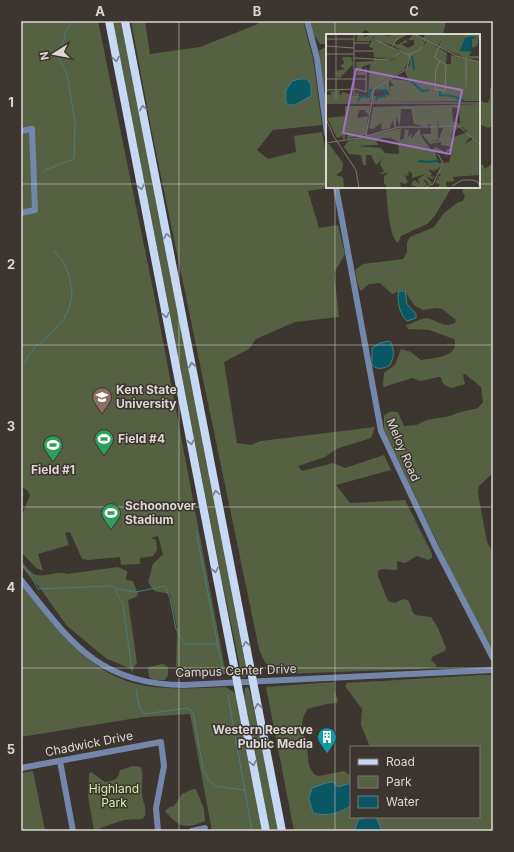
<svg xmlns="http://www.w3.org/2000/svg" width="514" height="852" font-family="Inter,sans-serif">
<rect width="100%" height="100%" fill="#3c3530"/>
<!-- green -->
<g fill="#566143">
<path d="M21 21H98L155 299 226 674 180 678 176 671 177 628 170 594 154 591 148 582 153 564 163 554 158 536 151 538 156 540 157 550 153 556 140 558V564L121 565 120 557 88 560 82 559 70 532 65 533 69 545 38 554 43 571 36 568 21 552V518L30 495 27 490 21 487Z"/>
<path d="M113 21H122L248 669 245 678 242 677 221 576Z"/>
<path d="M131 21H145L150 54 200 47 258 24V21H303L313 58 322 125 273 130 257 150 268 159 296 152 294 136 322 132 327 158V187H332L308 191 319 228 338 225 345 254 334 273 339 317 295 322 256 339 249 349 224 362 237 443 251 445 261 441 375 427 371 438 336 449 325 457 298 466 302 471 333 463 345 468 384 455 391 470 336 485 350 503 405 500 432 554V558L428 560 417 556 405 563 397 561V570L382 569 378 571V576L388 601 395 603C401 601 403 597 409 601L412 611 415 615 431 617 438 628 446 648 445 651 432 657 431 660 437 666 436 667 419 669 280 674C267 670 264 661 259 649L152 133Z"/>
<path d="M309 21H446L443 35H369V32L365 30 360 35H327V44H320L313 34Z"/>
<path d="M324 48H327V91L324 89 319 50Z"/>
<path d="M493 85V126L488 128 479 124V95L482 102 488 103 490 98V88Z"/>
<path d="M479 163 483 165 485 169 493 163V473L479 486 478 493 487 542 493 552V651L471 614 384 430V416C388 411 392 411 398 412L404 426 416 425 427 420 450 416 457 413 478 408 483 402 481 387 465 374 463 375 465 384 451 388 443 384 441 377H439L420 381 412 378 384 387 383 385 384 373 395 365 401 349 411 352 421 360C433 358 461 357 454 339L429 330 408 329 406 325C415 324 421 316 430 319 440 322 444 328 455 323L456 320 442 309 435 308 423 310 415 306 404 290 392 294 380 283 369 284 361 291 358 285 355 270 363 264 403 259 407 252V242L410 237 434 227 444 213 457 203 463 201 465 195H464L462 190 468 187H479Z"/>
<path d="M386 187H452L434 217 427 224 401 236 398 243C389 237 387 199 386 187Z"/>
<path d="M21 561C25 565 28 570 32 573 42 580 56 569 67 574L118 567 127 571 126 580 133 581 138 594 136 597 128 600 137 663 132 669 107 659 67 626 40 588 21 566Z"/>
<path d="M21 584C54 626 90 677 146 686 173 690 200 688 226 687L235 693 263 831H212L190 714 143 717 21 737Z"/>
<path d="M163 664 168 667V675L165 680H153L149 677 148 667Z"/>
<path d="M482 675H491L493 678V831H294L266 687 334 682V690L338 700 337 703 327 704 307 709C297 730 305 729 307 749 309 761 306 764 315 775L319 776 344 771 351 776V783L337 787 338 813 351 806V817H479V747H370L361 725 362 709 345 686 347 683Z"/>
<path d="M248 687 251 695 279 831H270L244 697 245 688Z"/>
<path d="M133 766 141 767C144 777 140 789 143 800 145 806 146 810 145 816L142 819 124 820 100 828 99 831H94L88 796 89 774 91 772 105 782C115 780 118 780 120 770Z"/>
<path d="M33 771 45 830 21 831V773Z"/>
<path d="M193 789H196L204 809 205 821C184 830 179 827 165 811L170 807 174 806 182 794Z"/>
</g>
<!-- water -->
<g fill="#085762" stroke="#487d84">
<path d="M299 79H307L311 85V96L295 105H289L286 103V90L292 81Z"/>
<path d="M399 291H405L407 304 416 314V318L407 321C400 315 396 300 399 291Z"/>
<path d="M390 341C395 350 394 357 390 365 383 369 378 370 372 365V348L380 343Z"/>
<path d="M333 782 338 787 351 783V806C339 813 327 817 313 813L309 799 312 788 326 783Z"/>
<path d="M368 817H376L382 831H354L359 819Z"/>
</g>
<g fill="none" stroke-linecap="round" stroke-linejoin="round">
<!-- stream -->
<g stroke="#487d84" stroke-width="1">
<path d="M42 173 45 170 74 159 75 121 67 74 59 59 66 31 73 21"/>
<path d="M21 366 36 346 45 340 64 319 70 305 72 293 69 274 64 263 54 251"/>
<path d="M21 499 23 494"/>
<path d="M196 531 223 672"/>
<path d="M21 564 29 573 38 589 111 586 118 589"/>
<path d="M132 671 123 604 116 592 118 589 136 592 165 586 170 599 176 629 185 644H217"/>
<path d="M136 689 139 706 144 714 188 708 193 712 204 773 214 786 245 790"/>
<path d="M228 695 252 831"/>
</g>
<!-- minor -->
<g stroke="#7487ab" stroke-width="6">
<path d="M307 21 317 58 327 134"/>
<path d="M21 131 32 129 35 210 21 213"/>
<path d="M336 187 381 431 436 548 493 658"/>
<path d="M21 580C70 641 98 685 184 685L493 670"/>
<path d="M60 761 73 831"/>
<path d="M21 768 161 742 164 766 156 808 158 831"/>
<path d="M192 831 205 828"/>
</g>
<!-- major -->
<g stroke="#c7d8f5" stroke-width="8">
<path d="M109 21 266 831"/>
<path d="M125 21 282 831"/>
</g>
</g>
<!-- one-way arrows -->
<defs><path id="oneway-chevron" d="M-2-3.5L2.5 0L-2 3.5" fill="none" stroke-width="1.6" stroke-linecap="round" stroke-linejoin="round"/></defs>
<g stroke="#7b7e89">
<use href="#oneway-chevron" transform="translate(116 59) rotate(79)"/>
<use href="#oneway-chevron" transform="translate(143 108) rotate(-101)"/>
<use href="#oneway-chevron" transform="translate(141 187) rotate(79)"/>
<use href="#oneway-chevron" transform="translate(167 236) rotate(-100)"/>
<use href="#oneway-chevron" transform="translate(166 315) rotate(79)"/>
<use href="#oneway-chevron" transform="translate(192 365) rotate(-101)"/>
<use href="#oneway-chevron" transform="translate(191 442) rotate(79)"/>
<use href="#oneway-chevron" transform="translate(216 493) rotate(-101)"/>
<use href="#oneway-chevron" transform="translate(215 570) rotate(79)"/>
<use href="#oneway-chevron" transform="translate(246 644) rotate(-101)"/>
<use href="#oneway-chevron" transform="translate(258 706) rotate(-101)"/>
<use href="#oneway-chevron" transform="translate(253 763) rotate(79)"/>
</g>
<!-- grid -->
<path fill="none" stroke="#dcd7d4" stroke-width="1" stroke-opacity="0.55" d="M179 21V831M335 21V35M21 184H327M479 184H493M335 187V831M21 345H493M21 507H493M21 668H493"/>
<!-- icons -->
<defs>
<g id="university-pin" transform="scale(1)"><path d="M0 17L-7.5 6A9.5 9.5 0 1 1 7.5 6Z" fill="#8d6e63" stroke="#3c3530"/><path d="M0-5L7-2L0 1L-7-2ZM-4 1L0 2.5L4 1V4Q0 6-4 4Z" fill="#fff"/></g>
<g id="stadium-pin" transform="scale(1)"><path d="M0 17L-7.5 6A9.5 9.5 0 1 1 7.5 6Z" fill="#2e9e5b" stroke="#3c3530"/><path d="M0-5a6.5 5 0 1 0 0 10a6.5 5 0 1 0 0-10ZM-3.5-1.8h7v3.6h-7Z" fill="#fff"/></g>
<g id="building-pin" transform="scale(1)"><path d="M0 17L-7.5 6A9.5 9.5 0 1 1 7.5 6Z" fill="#0f9aa8" stroke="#3c3530"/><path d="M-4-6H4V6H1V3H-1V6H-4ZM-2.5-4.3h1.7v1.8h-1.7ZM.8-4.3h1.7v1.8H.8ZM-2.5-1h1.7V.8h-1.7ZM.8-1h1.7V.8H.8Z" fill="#fff"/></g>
</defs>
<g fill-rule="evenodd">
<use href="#university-pin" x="102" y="397"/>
<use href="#stadium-pin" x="104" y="439"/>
<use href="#stadium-pin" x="53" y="445"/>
<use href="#stadium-pin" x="111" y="513"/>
<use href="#building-pin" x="327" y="737"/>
</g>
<g text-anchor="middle" stroke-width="3" stroke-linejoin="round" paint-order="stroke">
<!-- poi labels -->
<g font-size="12" font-weight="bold" fill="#dcd7d4" stroke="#3c3530" text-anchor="start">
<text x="116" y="394">Kent State<tspan x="116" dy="14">University</tspan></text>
<text x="118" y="443">Field #4</text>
<text x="53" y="474" text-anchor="middle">Field #1</text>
<text x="125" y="510">Schoonover<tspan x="125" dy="14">Stadium</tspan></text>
<text x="313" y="734" text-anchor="end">Western Reserve<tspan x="313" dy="14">Public Media</tspan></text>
</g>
<!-- street labels -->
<g font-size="12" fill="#dcd7d4" stroke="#3c3530">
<text transform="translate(403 450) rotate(67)" y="4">Meloy Road</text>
<text transform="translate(236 671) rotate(-2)" y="4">Campus Center Drive</text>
<text transform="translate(89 744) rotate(-11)" y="4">Chadwick Drive</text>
</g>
<!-- park labels -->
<g font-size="12" fill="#d3efa5" stroke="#3c3530">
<text x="114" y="793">Highland<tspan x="114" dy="14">Park</tspan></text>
</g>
</g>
<!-- overview -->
<g transform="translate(326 34)">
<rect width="154" height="154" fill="#3c3530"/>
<path d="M32 0H38V3L46 0 48 4 74 18 72 22 62 25 48 23 47 14 43 13 47 3 44 7H30ZM48 0 64 2 68 0H76L77 1 65 11 53 7ZM88 0 97 4 99 0H120L112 12 98 5 95 14 89 20 94 16 101 7 121 19 120 30H125V21L154 28V67L46 68 48 62 58 63 60 60 64 62 62 57 49 56 56 49 66 44 63 47V57L64 52H68L64 47 66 45 83 47 79 37 84 31V23L79 35 50 53 44 68H0V61H6L4 58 13 56 14 62 17 58 29 62 31 57 33 61 31 62H42L44 30 36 33 35 38H39V41H31L30 28 48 27V24L65 27 75 19 79 20 67 11 69 7 72 5 69 9 71 11 80 6 82 8 75 10 82 14 88 11V6H82ZM121 0H154L151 12 146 14V5L150 3 140 4 134 17H146L143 22H154V25L140 24 114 13ZM16 23H25L27 30 14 44 11 43 10 37 19 35 14 32 18 29ZM154 70V111L145 103 138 110 147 105 154 112V141L127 143 128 147 120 148 121 154H112L114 150 109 149 111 145 114 146 111 143 115 141 112 139 118 129 123 128 125 121 122 117 120 124V116L126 113 115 111V108L104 110 96 100H105V93L112 94V106H105L112 107 117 94H133L127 96 125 104 142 98 136 93H113L111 84 112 93H105L104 90 100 93 88 90 85 75H75L74 92 70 82V93H68L67 86 64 94 56 96 55 89 47 95 43 94 47 73ZM126 73 133 75 134 90 127 87ZM19 72H44L43 81 38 76H34L31 82 32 84 42 82 40 101 21 105 22 99H19V105H17L16 102 11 104 1 84 19 82ZM75 94 74 106 78 105 79 94 83 97 81 104 86 99 85 105 94 94V100L105 116 112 112 111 114 119 118 116 120 109 116 112 129H117L111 136 108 135 109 138 102 135 106 140 104 142 109 143 106 145 100 142 106 149 103 151 99 145 97 150 99 147 101 151 95 154 85 151 88 146 94 150 92 145 99 140 86 144V139L82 137 83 141 79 142 82 148 79 150 74 148 75 154H62L58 149V142L62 139 53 140 58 137 54 130 57 124 50 131 45 121H40V131H37L35 121 23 120 18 113 22 107ZM56 104H64L72 108 73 120 59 119 55 114 31 112 52 111 50 107ZM0 110H3L17 129 16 137 10 141 17 143 18 153 0 154Z" fill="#566143" fill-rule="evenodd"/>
<path d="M146 2 151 4 146 5 145 18 134 17 139 4Z" fill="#085762"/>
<path fill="none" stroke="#085762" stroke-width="2" d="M86 22 88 36M85 47 96 57 103 56M50 56H60L59 62 51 63 50 67M114 57V61L127 62 138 67M32 67 35 62 43 63 44 56H46M92 127 104 128 113 126"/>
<path fill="none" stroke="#7c7672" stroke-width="1" d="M10 0V65M47 0 52 7 82 21 94 16 99 6M88 0 131 22 154 28M0 5H28M28 9H43M0 12 28 14M66 12 70 6 81 0M28 17H48M0 20H28M108 23 120 31 119 57 109 55 110 35 114 27M108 23 120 0M28 24 64 26 75 18M0 45H40M140 53V25M0 56 30 55 40 58V34M28 61V0M0 69H154M0 85 8 103 30 136 33 154M40 102 48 55 81 35 84 20M0 109 33 104 73 93H134L154 111M126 152 136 146H147L152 148 154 154M97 154 107 150 117 129 112 120"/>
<path fill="#a270c7" fill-opacity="0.15" stroke="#a270c7" stroke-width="2" d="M30 35 136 56 124 120 17 99Z"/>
<rect width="154" height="154" fill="none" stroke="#dcd7d4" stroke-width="2"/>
</g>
<!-- border -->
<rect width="514" height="852" fill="none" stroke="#3c3530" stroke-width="44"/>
<!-- legend -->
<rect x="350" y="746" width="130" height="72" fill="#3c3530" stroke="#7c7672"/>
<rect x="358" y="759" width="20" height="6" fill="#c7d8f5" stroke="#7c7672"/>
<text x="386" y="766" font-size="12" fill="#dcd7d4">Road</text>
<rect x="358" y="776" width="20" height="12" fill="#566143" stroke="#7c7672"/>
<text x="386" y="786" font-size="12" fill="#dcd7d4">Park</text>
<rect x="358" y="796" width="20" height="12" fill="#085762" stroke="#7c7672"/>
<text x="386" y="806" font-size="12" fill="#dcd7d4">Water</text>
<!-- north arrow -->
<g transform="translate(54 54) rotate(259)" stroke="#3c3530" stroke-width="3" paint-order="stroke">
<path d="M0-3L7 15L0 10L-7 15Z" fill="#dcd7d4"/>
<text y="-6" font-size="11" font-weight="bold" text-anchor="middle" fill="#dcd7d4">N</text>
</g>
<rect x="22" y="22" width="470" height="808" fill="none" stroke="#dcd7d4" stroke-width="1.5"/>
<g font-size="13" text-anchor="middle" font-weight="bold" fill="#dcd7d4">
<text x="100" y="16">A</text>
<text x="257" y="16">B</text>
<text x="414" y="16">C</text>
<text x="11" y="107">1</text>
<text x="11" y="269">2</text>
<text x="11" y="431">3</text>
<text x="11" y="592">4</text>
<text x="11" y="754">5</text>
</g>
</svg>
